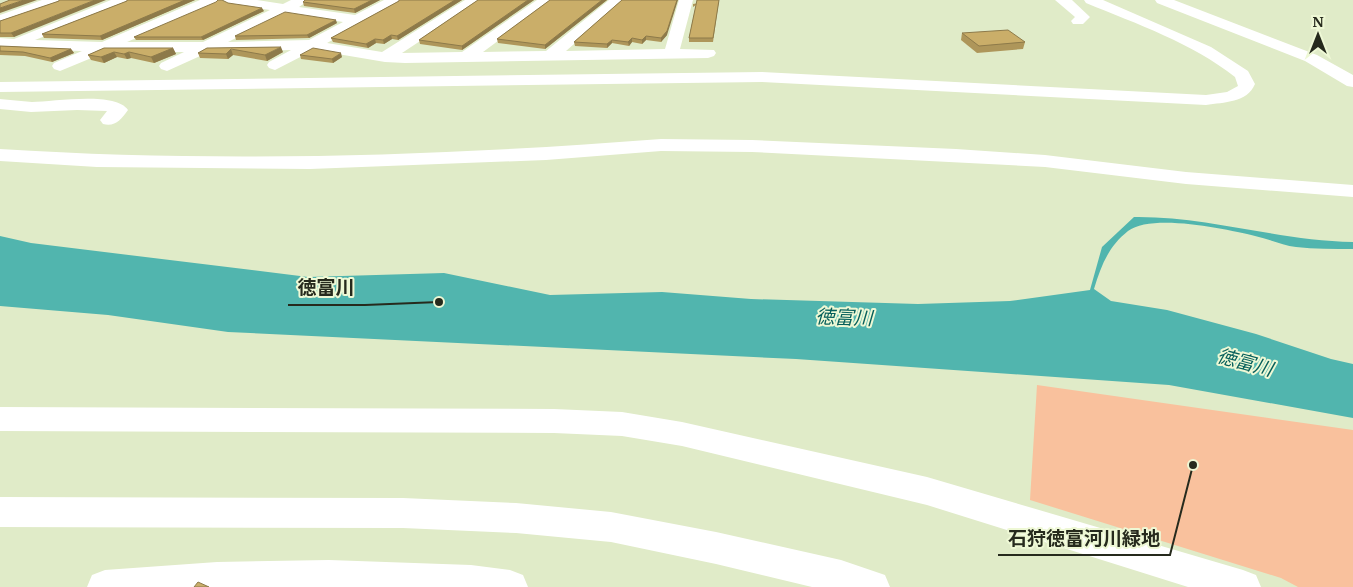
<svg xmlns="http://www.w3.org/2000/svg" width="1353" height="587" font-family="Merriweather,'Noto Sans JP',serif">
<rect width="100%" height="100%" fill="#e0ebc8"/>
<!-- green -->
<path fill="#f9c19d" d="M1037 385 1353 430V587H1298L1281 578 1030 500Z"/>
<!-- water -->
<path fill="#51b5ae" d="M1134 217C1208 216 1279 241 1353 242V249C1334 249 1314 249 1296 247 1282 245 1269 239 1255 236 1227 229 1152 213 1128 231 1108 247 1101 266 1094 289L1111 301 1167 310 1256 334 1331 359 1353 364V418L1169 385 796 359 228 332 108 315 0 306V236L31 243 308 277 444 273 550 295 662 292 751 299 918 304 1010 301 1090 290 1102 247Z"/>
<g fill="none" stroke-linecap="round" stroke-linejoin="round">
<!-- minor -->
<g fill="#fff" fill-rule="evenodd">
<path d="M42 0H62L60 3 0 24V15Z"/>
<path d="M111 0H130L128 3 35 40 102 42 200 0H219L217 3 127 42H203L270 10 230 4 223 0H257L283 4 291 0H309L299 7 355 15 384 0H401L399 3 327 43 382 52 465 0H482L402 53 462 52 537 0H553L483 52 546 51 609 0H624L566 51 665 49 679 0H693L680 49 714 50 716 53 714 56 708 58 405 63 385 62 314 50 275 70 269 68 267 65 269 62 291 50 209 52 167 71 161 69 159 66 161 63 184 52H106L60 71 54 69 52 66 54 63 82 51 0 48V38L14 39ZM286 13 343 22 309 40 228 42Z"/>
<path d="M1055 0H1072L1090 17 1083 24H1073L1071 21 1075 17Z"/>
<path d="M1084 0H1103L1211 47 1248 71 1255 84C1247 103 1224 102 1206 105L762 82 0 92V82L762 72 1206 95 1227 92 1238 86 1235 77C1192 43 1137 24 1086 3Z"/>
<path d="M1155 0H1174L1317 55 1353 75V87L1347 86 1305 61 1157 3Z"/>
<path d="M0 99C10 100 21 101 32 102 53 102 115 91 128 110 121 120 115 127 103 124L100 120 107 111 77 110 31 112 0 109Z"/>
<path d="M661 139 752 140 956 149 1045 155 1186 172 1353 185V197L1186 184 1045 167 752 152 661 151 546 160 310 169 97 167 0 161V149C220 163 441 156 661 139Z"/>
<path d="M0 407 554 409 622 412 682 422 927 477 1243 570 1256 575 1261 587H1188L927 505 682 446 622 436 554 433 0 431Z"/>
<path d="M0 497 403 498 516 503 611 512 716 532 841 560 885 575 890 587H812L716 564 611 542 516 533 403 528 0 527Z"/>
<path d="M329 560 471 565 510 570 523 575 528 587H87L92 575 105 570 217 562Z"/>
</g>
</g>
<!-- wall -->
<g fill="#ae965a">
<path d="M127 0H195L102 40 44 38 42 34 127 1Z"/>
<path d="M305 0H380L355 13 304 6 303 2Z"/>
<path d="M399 0H462L398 40 392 39 384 44 376 43 368 48 333 42 331 38 399 1Z"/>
<path d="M478 0H534L462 50 420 44 419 40Z"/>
<path d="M550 0H607L545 49 498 43 497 39Z"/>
<path d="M622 0 667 35 661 42 646 40 642 44 632 42 629 46 612 43 607 48 575 46 574 42Z"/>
<path d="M719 0 713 42H689V38L696 5 693 7V4Z"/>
<path d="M59 1 14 37H0V21Z"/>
<path d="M228 3 264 11 203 40H136L134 37Z"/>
<path d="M337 23 309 38 236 40 235 36Z"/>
<path d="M962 33 1025 42 1023 49 977 53 961 40Z"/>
<path d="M0 46 71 49 74 53 52 62 25 56 0 55Z"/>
<path d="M104 48H173L176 54 154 63 131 58 127 59 117 57 104 63 91 60 88 55Z"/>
<path d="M207 48 283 52 267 61 233 55 228 59 200 58 198 53Z"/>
<path d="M300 55 342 57 333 63 301 59Z"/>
</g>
<!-- shaded-wall -->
<g fill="#8d7a4a">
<path d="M24 0H37L0 13V8Z"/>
<path d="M95 0H106L14 37 11 33Z"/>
<path d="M185 0H195L102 40 100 36Z"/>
<path d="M372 0H380L355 13 354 9Z"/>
<path d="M455 0H462L398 40 397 36Z"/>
<path d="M528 0H534L462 50V46Z"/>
<path d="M602 0H607L545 49V45Z"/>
<path d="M677 0H678L667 35 661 42V38Z"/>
<path d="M262 8 264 11 203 40 201 37Z"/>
<path d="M336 20 337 23 309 38 307 35Z"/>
<path d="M391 35 392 39 384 44 383 40Z"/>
<path d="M646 36V40L642 44V40Z"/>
<path d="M632 38V42L629 46 628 42Z"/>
<path d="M375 39 376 43 368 48 366 44Z"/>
<path d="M612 40V43L607 48V44Z"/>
<path d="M281 47 283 52 267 61 265 55Z"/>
<path d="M173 48 176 54 154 63 151 57Z"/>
<path d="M71 49 74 53 52 62 50 58Z"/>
<path d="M231 49 233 55 228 59 226 54Z"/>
<path d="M114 52 117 57 104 63 101 57Z"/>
<path d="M129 52 131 58 127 59 124 54Z"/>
<path d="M341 53 342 57 333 63 332 59Z"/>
</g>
<!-- building -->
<g fill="#caae69" stroke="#8d7a4a">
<path d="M10 0H24L0 8V4Z"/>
<path d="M59 0H95L11 33H0V21L59 1Z"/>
<path d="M127 0H185L100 36 42 34 127 1Z"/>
<path d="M218 0H222L228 3 262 8 201 37H134L216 2Z"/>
<path d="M305 0H372L354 9 303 2Z"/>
<path d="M399 0H455L397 36 391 35 383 40 375 39 366 44 331 38 399 1Z"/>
<path d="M478 0H528L462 46 419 40Z"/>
<path d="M550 0H602L545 45 497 39Z"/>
<path d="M622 0H677L667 31 661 38 646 36 642 40 632 38 628 42 612 40 607 44 574 42Z"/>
<path d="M697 0H719L713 38H689Z"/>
<path d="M285 12 336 20 307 35 235 36Z"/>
<path d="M1008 30 1025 42 979 46 962 33Z"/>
<path d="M0 46 71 49 50 58 23 52 0 51Z"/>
<path d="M281 47 265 55 231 49 226 54 198 53 207 48Z"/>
<path d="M104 48H173L151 57 129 52 124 54 114 52 101 57 88 55Z"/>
<path d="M313 48 341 53 332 59 300 55Z"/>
<path d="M198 582 209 587H194Z"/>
</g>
<g text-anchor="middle" stroke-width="4" stroke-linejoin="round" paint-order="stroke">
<!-- water labels -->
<g font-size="19" font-style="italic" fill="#065f5b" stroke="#eef8d5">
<text transform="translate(844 317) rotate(2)" y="7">徳富川</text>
<text transform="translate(1245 362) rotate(15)" y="7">徳富川</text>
</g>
</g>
<!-- callouts -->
<path fill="none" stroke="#262a1d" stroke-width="2" d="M439 302L365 305H288M1193 465L1170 555H998"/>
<g fill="#262a1d" stroke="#eef8d5" stroke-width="2">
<circle cx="439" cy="302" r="5"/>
<circle cx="1193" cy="465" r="5"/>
</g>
<g font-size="19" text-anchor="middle" font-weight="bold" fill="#262a1d" stroke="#eef8d5" stroke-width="4" stroke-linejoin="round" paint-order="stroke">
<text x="326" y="294">徳富川</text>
<text x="1084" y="545">石狩徳富河川緑地</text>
</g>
<!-- north arrow -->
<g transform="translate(1318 35)" stroke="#eef8d5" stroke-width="4" paint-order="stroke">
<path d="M0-4L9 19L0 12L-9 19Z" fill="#262a1d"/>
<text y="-8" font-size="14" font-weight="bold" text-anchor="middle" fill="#262a1d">N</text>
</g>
</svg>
